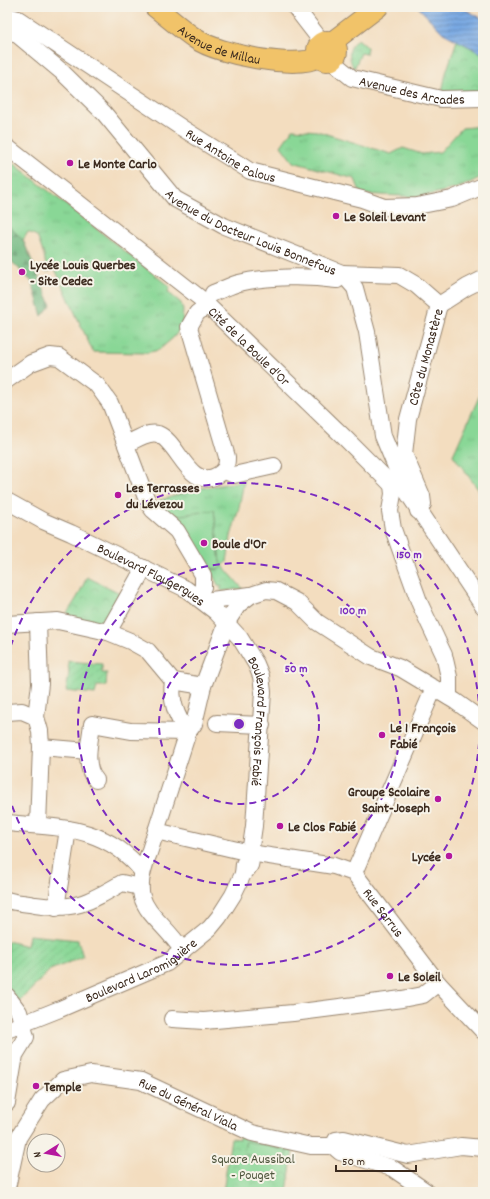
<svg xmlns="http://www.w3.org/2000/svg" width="490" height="1199" font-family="Dekko,sans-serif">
<defs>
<pattern id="grass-tufts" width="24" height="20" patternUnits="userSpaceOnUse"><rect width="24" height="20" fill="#89d796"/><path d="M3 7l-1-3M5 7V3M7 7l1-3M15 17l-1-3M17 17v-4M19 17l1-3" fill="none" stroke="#77b981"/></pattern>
<pattern id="forest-firs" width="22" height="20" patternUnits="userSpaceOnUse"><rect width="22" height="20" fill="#6eb87f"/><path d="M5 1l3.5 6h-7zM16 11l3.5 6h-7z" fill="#5c9667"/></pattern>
<pattern id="park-crowns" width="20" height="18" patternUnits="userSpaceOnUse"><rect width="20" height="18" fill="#89d796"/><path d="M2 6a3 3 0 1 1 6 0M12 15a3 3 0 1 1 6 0" fill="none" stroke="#77b981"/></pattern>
<pattern id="garden-furrows" width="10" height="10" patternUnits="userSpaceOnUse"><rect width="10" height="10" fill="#89d796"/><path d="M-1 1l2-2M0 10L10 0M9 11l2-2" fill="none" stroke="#77b981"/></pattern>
<pattern id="water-rules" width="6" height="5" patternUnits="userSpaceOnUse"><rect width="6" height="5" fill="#77a7e2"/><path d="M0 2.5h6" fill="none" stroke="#6388b7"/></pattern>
</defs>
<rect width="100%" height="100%" fill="#f7f3e8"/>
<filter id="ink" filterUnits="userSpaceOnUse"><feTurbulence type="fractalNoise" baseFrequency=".025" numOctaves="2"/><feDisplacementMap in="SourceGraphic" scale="8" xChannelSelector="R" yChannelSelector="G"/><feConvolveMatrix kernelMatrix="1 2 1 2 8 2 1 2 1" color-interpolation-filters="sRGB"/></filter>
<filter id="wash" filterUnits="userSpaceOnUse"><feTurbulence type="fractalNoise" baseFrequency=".012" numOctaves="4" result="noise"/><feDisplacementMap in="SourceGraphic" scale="16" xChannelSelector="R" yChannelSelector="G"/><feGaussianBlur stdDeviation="0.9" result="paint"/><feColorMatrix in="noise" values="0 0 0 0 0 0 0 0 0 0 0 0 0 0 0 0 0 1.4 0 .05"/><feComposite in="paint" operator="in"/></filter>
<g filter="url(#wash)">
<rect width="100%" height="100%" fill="#f3ddbf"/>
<!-- grass -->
<g fill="url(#grass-tufts)" stroke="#62805a">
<path d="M483 126V176L461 187 420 197 361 194 355 179 293 162 281 146 293 129 317 131 391 154 403 148 422 154 440 152 462 128Z"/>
<path d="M7 158 170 287 168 292 181 303 183 310 182 326 174 337 159 350 145 353 93 352 55 269 47 272 44 255 37 236 28 232 23 240 7 224Z"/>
<path d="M483 388V496L453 455Z"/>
<path d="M244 481 239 508 231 536 227 562 223 566 220 563 214 510 176 516 170 514 158 501 196 489Z"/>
</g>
<!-- forest -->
<path fill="url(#forest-firs)" stroke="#54714e" d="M7 224 23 240 51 305 42 316 32 282 7 257Z"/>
<!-- park -->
<g fill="url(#park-crowns)" stroke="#62805a">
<path d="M358 39 367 47 366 54 361 53 354 69C348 57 347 47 358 39Z"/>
<path d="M457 40 483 54V92H442L446 73Z"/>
<path d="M223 566 243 589 222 591 220 589 222 587 221 585 219 587 210 569H219Z"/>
<path d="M87 577 120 593 106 629 64 618 78 596Z"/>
<path d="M240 1133 251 1140 293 1151 287 1192H223L231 1138 239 1139Z"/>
</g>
<!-- garden -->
<g fill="url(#garden-furrows)" stroke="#62805a">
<path d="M68 661 102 664V673H107L106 686H97L95 694 66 691 69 673Z"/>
<path d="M29 935 78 940 83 957 50 970 19 1002 7 987V941L27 946Z"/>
</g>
<!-- pitch -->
<g fill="#89d796" stroke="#62805a">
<path d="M214 510 220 563 223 566 219 569 204 568 178 524 180 522 176 516Z"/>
<path d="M246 1141 287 1151 284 1164 243 1154Z"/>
</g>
<!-- water -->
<path fill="url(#water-rules)" stroke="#596880" d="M418 7H461L483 19V54L443 33Z"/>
</g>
<g filter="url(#ink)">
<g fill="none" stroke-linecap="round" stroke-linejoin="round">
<!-- minor casing -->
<g stroke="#97846e" stroke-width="18">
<g id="minor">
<path d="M295 7 322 42"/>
<path id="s1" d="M7 16 18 19 182 128 250 171 362 199 384 207 417 206 452 199 483 186"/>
<path id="s2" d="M7 26 61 71 104 113 175 199 224 226 342 273 355 288 367 332 383 436 405 489 483 606"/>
<path id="s3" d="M330 60 352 78 441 99 483 98"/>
<path id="s4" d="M7 147 200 298 344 437 392 485 405 489"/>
<path d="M342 273 399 275 416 285 439 305"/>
<path d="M213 293C222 290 231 285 239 283 268 276 308 276 337 280L342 273"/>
<path d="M439 305 467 287 483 279"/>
<path d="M7 380 31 363 50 356 59 357 97 385 110 403 148 503 153 510 177 531 203 575V587L197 597"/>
<path d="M127 444C135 440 148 431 158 434 179 442 189 492 218 475 226 470 227 466 227 457L189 327 197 313 208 305"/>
<path d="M225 471 234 475 274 466"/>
<path d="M392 485 393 494 390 511 393 529 420 604 444 655 449 677V697"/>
<path id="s5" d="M7 501 43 521 71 533 186 589 216 612 240 638 256 664 261 676 263 692 254 826 250 853C252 864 251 866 243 874"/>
<path id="s6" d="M418 511 423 504 422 496 404 454 408 419 439 305"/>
<path d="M203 601 251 595 266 590 276 591 297 602 317 622 371 657 400 668 455 701 483 721"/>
<path d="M7 624 58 621 108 632 130 641 148 651 173 681 203 686"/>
<path d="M108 632 144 568"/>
<path d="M173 681C170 701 176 717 188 732"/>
<path d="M7 712 22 711 36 717"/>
<path d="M217 723 262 725"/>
<path d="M41 747 88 751"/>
<path d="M96 780C83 767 90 741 92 724L131 731 188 732"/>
<path d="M7 823C60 828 105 825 142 871"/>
<path d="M38 825 41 747 40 731 36 717 40 684 38 622"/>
<path id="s7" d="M156 831 250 853 334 866 354 873 438 983 483 1031"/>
<path d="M354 873 434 688"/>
<path d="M7 900C16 903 25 903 35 905 74 911 88 903 122 883L140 887"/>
<path d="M56 908 68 829"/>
<path d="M183 951C155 910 126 909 149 853L188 732 194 724 203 686 227 622 238 605 251 595"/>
<path d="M7 996 19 1012 26 1037 15 1055 7 1103"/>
<path d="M172 1019 204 1021 293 1013 402 999 423 995 438 983"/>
<path id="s8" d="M7 1030 60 1009 167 963 210 928 219 917 233 895 243 874 244 864"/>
<path d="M333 1146 336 1140 344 1139 408 1155 461 1146 483 1148"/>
<path id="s9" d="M7 1188 18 1138 42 1100 63 1080 91 1074 141 1081 252 1133 311 1146H333L340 1152 392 1168 427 1192"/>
</g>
</g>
<!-- major casing -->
<g stroke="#97846e" stroke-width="22">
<g id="major">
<path id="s10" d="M155 7C168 17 181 29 196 39 218 54 296 70 319 57"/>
<circle cx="327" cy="51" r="10"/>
<path d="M332 42 378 7"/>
</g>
</g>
<!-- minor -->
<use href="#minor" stroke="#fff" stroke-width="16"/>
<!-- major -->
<use href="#major" stroke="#f1c369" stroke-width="20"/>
</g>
</g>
<!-- distance rings -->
<g fill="none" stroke="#7b2cbf" stroke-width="2" stroke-dasharray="7 5">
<circle cx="239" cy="724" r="80"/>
<circle cx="239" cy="724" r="161"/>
<path d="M7 658A241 241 0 1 1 7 790"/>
</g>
<!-- markers -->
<g fill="#b5179e" stroke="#f7f3e8" stroke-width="1.5">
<circle cx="70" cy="163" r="4"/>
<circle cx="336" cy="216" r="4"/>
<circle cx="22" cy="272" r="4"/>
<circle cx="118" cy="495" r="4"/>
<circle cx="204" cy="543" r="4"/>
<circle cx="382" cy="735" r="4"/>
<circle cx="438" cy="799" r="4"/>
<circle cx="280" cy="826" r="4"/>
<circle cx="449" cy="856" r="4"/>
<circle cx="390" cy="976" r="4"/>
<circle cx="36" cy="1086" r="4"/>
</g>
<g text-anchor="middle" stroke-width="4" stroke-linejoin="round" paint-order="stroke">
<!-- street labels -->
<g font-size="14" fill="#3b2a1e" stroke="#f7f3e8">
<text dy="5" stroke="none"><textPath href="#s10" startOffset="76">Avenue de Millau</textPath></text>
<text dy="5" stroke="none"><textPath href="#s3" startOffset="90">Avenue des Arcades</textPath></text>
<text dy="5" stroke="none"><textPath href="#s1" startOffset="265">Rue Antoine Palous</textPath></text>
<text dy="5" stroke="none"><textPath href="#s2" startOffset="325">Avenue du Docteur Louis Bonnefous</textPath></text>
<text dy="5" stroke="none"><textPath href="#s4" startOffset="314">Cité de la Boule d'Or</textPath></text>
<text dy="5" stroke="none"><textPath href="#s6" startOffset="162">Côte du Monastère</textPath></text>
<text dy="5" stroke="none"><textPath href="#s5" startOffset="162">Boulevard Flaugergues</textPath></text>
<text dy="5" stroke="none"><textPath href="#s5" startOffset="361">Boulevard François Fabié</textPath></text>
<text dy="5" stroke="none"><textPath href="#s7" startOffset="252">Rue Sarrus</textPath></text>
<text dy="5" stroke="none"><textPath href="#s8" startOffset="147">Boulevard Laromiguière</textPath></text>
<text dy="5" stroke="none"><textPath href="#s9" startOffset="257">Rue du Général Viala</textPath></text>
</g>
<!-- poi labels -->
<g font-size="14" font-weight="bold" fill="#3b2a1e" stroke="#f7f3e8" text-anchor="start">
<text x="78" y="168">Le Monte Carlo</text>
<text x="344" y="221">Le Soleil Levant</text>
<text x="30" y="269">Lycée Louis Querbes<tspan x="30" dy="16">- Site Cedec</tspan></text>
<text x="126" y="492">Les Terrasses<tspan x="126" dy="16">du Lévezou</tspan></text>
<text x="212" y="548">Boule d'Or</text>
<text x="390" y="732">Le 1 François<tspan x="390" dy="16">Fabié</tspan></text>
<text x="430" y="796" text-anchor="end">Groupe Scolaire<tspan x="430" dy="16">Saint-Joseph</tspan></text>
<text x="288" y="831">Le Clos Fabié</text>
<text x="441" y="861" text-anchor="end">Lycée</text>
<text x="398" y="981">Le Soleil</text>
<text x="44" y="1091">Temple</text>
</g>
<!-- park labels -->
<g font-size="14" fill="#4e553c" stroke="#f7f3e8">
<text x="253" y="1163">Square Aussibal<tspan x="253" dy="16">- Pouget</tspan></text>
</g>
</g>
<circle cx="239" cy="724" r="6" fill="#7b2cbf" stroke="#f7f3e8" stroke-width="2"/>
<g font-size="12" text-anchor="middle" font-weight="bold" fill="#7b2cbf" stroke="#f7f3e8" stroke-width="4" stroke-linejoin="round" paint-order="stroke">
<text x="409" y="558">150 m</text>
<text x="353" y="614">100 m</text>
<text x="296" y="672">50 m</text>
</g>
<!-- margin -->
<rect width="490" height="1199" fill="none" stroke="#f7f3e8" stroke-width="24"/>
<!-- north arrow -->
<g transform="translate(46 1153) rotate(259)"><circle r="19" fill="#f7f3e8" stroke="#aca397"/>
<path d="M0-3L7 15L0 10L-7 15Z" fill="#b5179e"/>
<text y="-6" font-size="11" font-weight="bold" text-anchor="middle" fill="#3b2a1e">N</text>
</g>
<!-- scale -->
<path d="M336 1165v6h80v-6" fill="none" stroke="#3b2a1e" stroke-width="2"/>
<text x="342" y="1165" font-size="12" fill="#3b2a1e" stroke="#f7f3e8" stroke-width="3" paint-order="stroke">50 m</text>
</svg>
